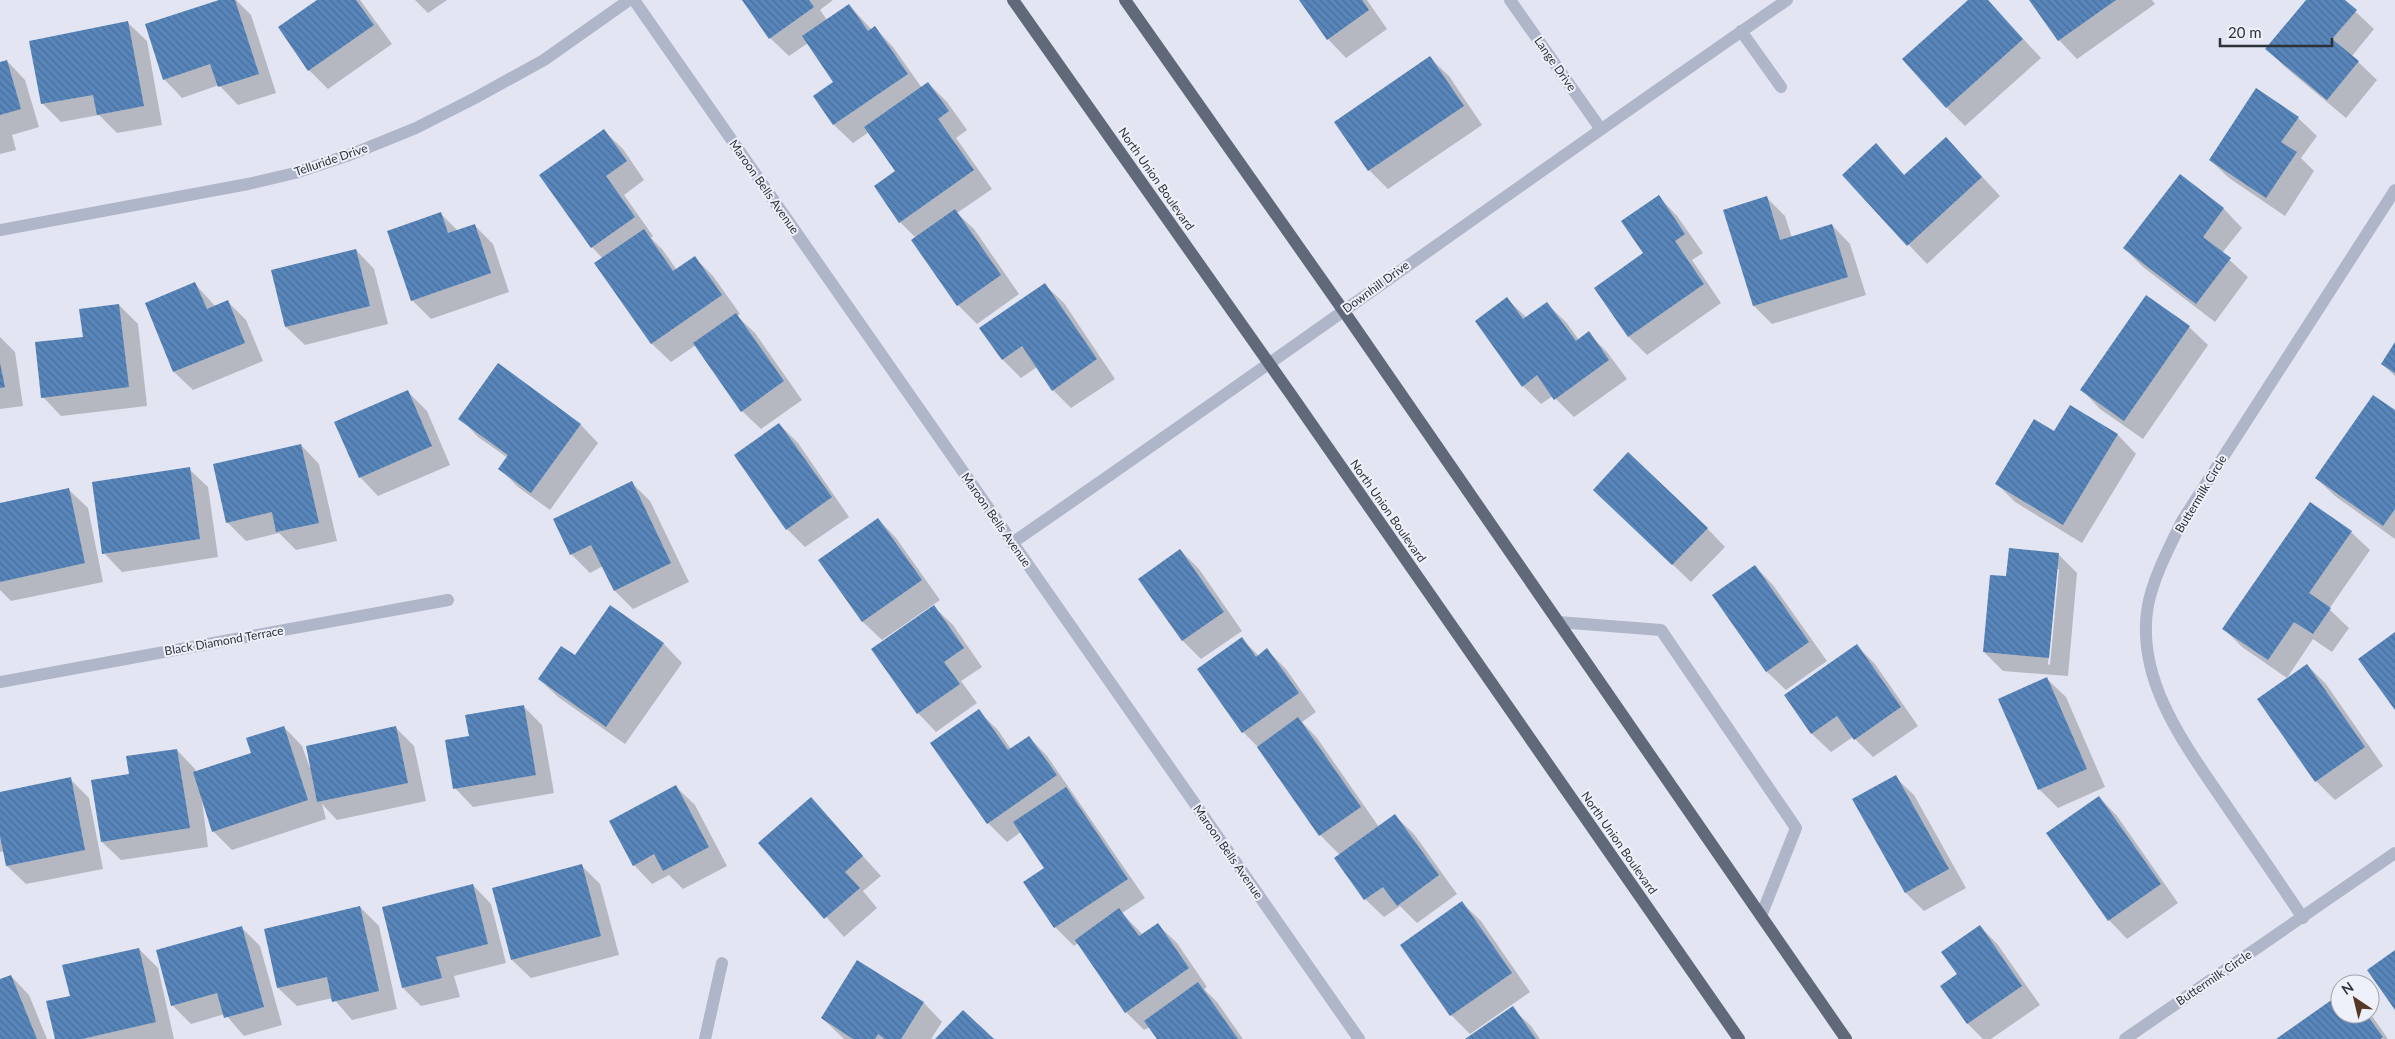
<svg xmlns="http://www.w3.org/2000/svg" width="2395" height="1039" font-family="Lato,sans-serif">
<defs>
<pattern id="building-back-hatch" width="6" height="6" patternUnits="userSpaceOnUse" patternTransform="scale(1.25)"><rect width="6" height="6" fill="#5886bb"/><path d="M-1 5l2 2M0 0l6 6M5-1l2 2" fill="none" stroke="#496e99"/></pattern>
</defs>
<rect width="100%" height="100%" fill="#e3e6f2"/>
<!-- shadow -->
<g fill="#0003" fill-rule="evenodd">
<path d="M223 0H236L251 15 276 93 238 105 219 85 182 98 164 79Z"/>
<path d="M319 0H360L392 44 328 89 309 70 279 28Z"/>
<path d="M415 0H447L428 13Z"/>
<path d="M745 0H833L820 10 827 20 849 5 872 30 875 28 893 47 922 88 928 83 947 102 967 130 956 138 992 189 957 213 974 229 1019 294 977 324 958 305 913 240 916 238 900 222 897 172 869 132 853 143 834 125 814 96 835 82 808 43 789 56 770 38Z"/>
<path d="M1300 0H1367L1387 29 1346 58 1328 39Z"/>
<path d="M1970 0H1987L2041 58 1965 126 1946 107Z"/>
<path d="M2031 0H2152L2155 4 2077 59 2059 40Z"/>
<path d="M2307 0H2343L2374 29 2352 56 2377 80 2346 118 2285 67 2267 49Z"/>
<path d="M128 23 147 41 162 125 117 133 99 115 61 122 43 104 31 42Z"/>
<path d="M1430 58 1449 76 1482 125 1388 189 1369 170 1336 122Z"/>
<path d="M7 61 25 80 39 127 12 135 16 150 0 154V63Z"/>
<path d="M2298 118 2317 136 2301 158 2314 171 2285 216 2229 178 2210 160Z"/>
<path d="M604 131 623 149 644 180 624 195 653 236 651 238 662 249 677 270 695 258 713 276 740 314 737 316 755 333 802 400 761 429 742 411 696 345 671 362 652 344 596 263 603 259 592 247Z"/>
<path d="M1876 145 1905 176 1964 157 2000 196 1927 264 1843 175Z"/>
<path d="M2180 176 2224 209 2242 228 2222 253 2248 277 2215 322 2143 267 2124 248Z"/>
<path d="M1659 197 1677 216 1703 253 1692 260 1721 303 1647 355 1628 336Z"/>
<path d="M1766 197 1785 216 1792 238 1832 225 1850 244 1866 295 1772 324 1754 306 1725 211Z"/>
<path d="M441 214 458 231 475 226 493 244 509 292 431 319 412 300Z"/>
<path d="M356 250 374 269 388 324 305 345 286 327 272 271Z"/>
<path d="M195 284 216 307 228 302 246 320 263 361 193 390 174 372 146 304Z"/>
<path d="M1045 285 1064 303 1115 379 1071 408 1053 390 1037 367 1021 378 1002 359Z"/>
<path d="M2146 297 2189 327 2208 345 2143 439 2100 409 2082 390Z"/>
<path d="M1507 299 1527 318 1547 304 1566 322 1579 340 1588 333 1607 352 1627 379 1574 417 1553 396 1541 404 1523 386Z"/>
<path d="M119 305 138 324 147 406 61 416 43 397Z"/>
<path d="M0 337 15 352 23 406 0 409Z"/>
<path d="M2395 344V376L2382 364Z"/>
<path d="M408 392 427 411 450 465 378 496 360 477Z"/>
<path d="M2070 407 2118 435 2136 454 2082 543 2015 502 1997 484 2054 433Z"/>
<path d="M2395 412V539L2335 496 2316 478Z"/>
<path d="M460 418 580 424 598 443 550 510 518 487 500 469 508 458 478 437Z"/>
<path d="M779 424 798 443 849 517 805 547 787 529Z"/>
<path d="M301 445 319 464 337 541 296 550 279 533 246 541 227 522Z"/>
<path d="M189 469 208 487 218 557 122 572 104 553Z"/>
<path d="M632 483 650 501 689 582 633 609 615 591 603 566 590 573 571 554Z"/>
<path d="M69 490 88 508 103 582 11 601 0 590V504Z"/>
<path d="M1613 508 1707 528 1725 547 1691 582Z"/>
<path d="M878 519 896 538 940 600 882 640 863 622 820 560Z"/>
<path d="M2351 532 2370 550 2329 609 2349 628 2332 652 2313 639 2287 678 2242 647 2224 629Z"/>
<path d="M1180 550 1199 569 1242 631 1201 659 1183 641 1139 579Z"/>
<path d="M2058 554 2077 573 2068 676 2003 671 1984 652 2008 578ZM2056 569H2059L2050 665 2048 664Z"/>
<path d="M1755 566 1773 585 1827 661 1786 690 1767 672 1713 595Z"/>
<path d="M611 607 664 644 682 663 625 744 558 697 539 679 575 657Z"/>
<path d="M934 607 953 625 982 667 961 681 977 703 936 732 918 713Z"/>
<path d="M1242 639 1259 656 1267 650 1286 669 1316 712 1302 722 1317 738 1379 827 1395 816 1414 834 1457 894 1417 923 1400 906 1384 917 1365 899 1340 855 1320 835 1259 748 1243 732Z"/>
<path d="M1857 646 1875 664 1918 726 1873 757 1853 737 1831 752 1812 734 1785 695Z"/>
<path d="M2307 665 2326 684 2383 766 2335 800 2316 781 2259 699Z"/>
<path d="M2047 679 2066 697 2105 787 2058 808 2039 789 2000 699Z"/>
<path d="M523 706 542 725 554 793 473 807 455 788 471 737Z"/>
<path d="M978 711 997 729 1011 749 1029 737 1047 756 1145 898 1122 913 1143 935 1158 925 1177 943 1207 987 1204 989 1217 1002 1243 1039H1158L1150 1027 1144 1030 1126 1012 1078 943 1074 946 1055 927 1046 868 1021 832 1007 842 988 823 932 743Z"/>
<path d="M284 727 302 746 310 768 396 728 414 746 426 801 337 820 322 804 326 819 232 850 213 831 201 793 208 847 121 860 102 842 130 775 177 750 195 769 196 772 253 754Z"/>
<path d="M1895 777 1914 795 1966 888 1924 911 1906 893 1854 800Z"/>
<path d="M70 779 89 798 103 869 26 884 7 866 4 851 0 852V793Z"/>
<path d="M676 787 695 805 727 866 683 889 669 875 652 884 634 865Z"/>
<path d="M2099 797 2117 816 2178 903 2127 939 2109 920Z"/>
<path d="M811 799 881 876 863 891 877 908 844 937 760 843Z"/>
<path d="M581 865 600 884 619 955 531 978 512 960Z"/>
<path d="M473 885 491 904 506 963 454 976 460 997 421 1006 403 988Z"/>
<path d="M1462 903 1481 921 1530 992 1470 1034 1451 1015 1402 945Z"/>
<path d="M360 907 379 926 397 1009 352 1020 333 998 297 1006 278 988 265 929Z"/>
<path d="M1980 926 1998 945 2040 1005 1991 1039H1983L1968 1024 1942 986 1959 974Z"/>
<path d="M242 928 260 946 282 1025 244 1036 225 1014 191 1024 172 1005Z"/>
<path d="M139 949 158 968 174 1039H56L71 997Z"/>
<path d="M858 962 924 1003 942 1022 931 1039H844L822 1018Z"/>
<path d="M11 976 29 995 47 1039H0V981Z"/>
<path d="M2340 995V1014L2370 1013 2388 1039H2278Z"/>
<path d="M1512 1008 1531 1026 1540 1039H1468Z"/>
</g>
<!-- building -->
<g fill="url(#building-back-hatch)">
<path d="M219 0H235L259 74 218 87 210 64 163 80 145 24Z"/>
<path d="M317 0H356L374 25 308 71 278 27Z"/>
<path d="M742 0H809L814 7 769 39Z"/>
<path d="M1299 0H1362L1369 10 1327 40Z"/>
<path d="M1968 0H1988L2023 39 1946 108 1902 59Z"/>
<path d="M2029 0H2116L2058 41Z"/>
<path d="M2306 0H2345L2357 10 2332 39 2359 61 2327 100 2265 49Z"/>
<path d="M849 4 868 31 875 26 908 74 833 125 813 96 833 82 802 36Z"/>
<path d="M128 21 144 106 97 115 93 95 41 104 29 41Z"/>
<path d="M1430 56 1464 106 1368 171 1334 122Z"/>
<path d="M7 60 21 109 0 115V62Z"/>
<path d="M928 82 949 111 938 119 974 170 899 223 874 186 895 171 864 127Z"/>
<path d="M2256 88 2299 117 2281 142 2297 152 2266 198 2209 160Z"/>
<path d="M604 129 627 161 606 176 635 217 591 248 539 175Z"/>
<path d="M1946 137 1982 177 1907 246 1842 175 1876 143 1904 175Z"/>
<path d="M2180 174 2224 208 2203 237 2231 258 2196 304 2123 248Z"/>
<path d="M1659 195 1685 234 1675 241 1704 284 1628 337 1594 288 1643 253 1621 221Z"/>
<path d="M1767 196 1780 240 1832 224 1848 277 1753 306 1723 210Z"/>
<path d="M955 209 1001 275 957 306 911 240Z"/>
<path d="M441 212 448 233 475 224 491 273 411 301 387 231Z"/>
<path d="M644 229 673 271 695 256 722 295 651 344 594 263Z"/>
<path d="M356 249 370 306 285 327 271 270Z"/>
<path d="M195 282 207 309 228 300 245 343 173 372 145 303Z"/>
<path d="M1045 283 1097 359 1052 391 1022 346 1002 360 979 328Z"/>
<path d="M2146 295 2190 326 2124 421 2080 390Z"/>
<path d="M1507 297 1523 319 1547 302 1576 341 1589 331 1609 360 1554 400 1537 375 1522 387 1475 321Z"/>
<path d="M119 304 129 387 41 398 35 342 83 337 79 309Z"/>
<path d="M736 313 784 381 741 412 693 343Z"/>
<path d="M2395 342V373L2381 364Z"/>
<path d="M0 363 5 387 0 388Z"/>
<path d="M498 363 581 424 531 493 498 469 508 455 458 419Z"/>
<path d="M408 390 432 446 359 478 334 422Z"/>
<path d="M2373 395 2395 410V509L2383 526 2315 478Z"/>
<path d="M2070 405 2118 434 2063 525 1995 484 2034 419 2054 431Z"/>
<path d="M779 423 832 497 786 530 734 455Z"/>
<path d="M301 444 319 523 276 532 272 512 226 523 213 464Z"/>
<path d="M1628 452 1708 528 1672 565 1593 490Z"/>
<path d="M190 467 200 539 102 554 92 482Z"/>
<path d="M632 481 671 563 614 591 591 545 570 555 553 519Z"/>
<path d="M69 488 85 563 0 582V503Z"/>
<path d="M2310 502 2352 531 2309 593 2331 608 2313 634 2294 622 2268 660 2222 629Z"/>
<path d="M878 518 922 580 862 622 818 560Z"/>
<path d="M2009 548 2059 553 2049 658 1983 652 1990 575 2006 576Z"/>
<path d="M1180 549 1224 612 1182 641 1138 579Z"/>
<path d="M1755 565 1809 642 1766 672 1712 595Z"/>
<path d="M610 605 664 643 606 727 538 679 561 646 575 655Z"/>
<path d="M934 605 964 648 944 662 960 684 917 714 871 649Z"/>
<path d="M2395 632V710L2358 659Z"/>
<path d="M1242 637 1256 657 1267 648 1299 693 1242 733 1197 669Z"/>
<path d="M1857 644 1901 707 1854 740 1837 716 1811 734 1784 695Z"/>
<path d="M2307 664 2365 747 2315 782 2257 699Z"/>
<path d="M2047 677 2087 769 2038 790 1998 699Z"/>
<path d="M524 705 536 775 453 789 445 740 469 736 465 715Z"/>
<path d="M979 709 1008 750 1029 736 1057 775 987 824 930 743Z"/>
<path d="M1298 717 1361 807 1319 836 1257 747Z"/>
<path d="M284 726 308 800 212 832 193 772 251 753 246 738Z"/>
<path d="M396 726 408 783 317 802 306 746Z"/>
<path d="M177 749 190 828 101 842 91 780 129 774 126 756Z"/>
<path d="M1896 775 1949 869 1905 893 1852 799Z"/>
<path d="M71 777 85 850 6 866 0 836V792Z"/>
<path d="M676 785 709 847 663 871 654 854 633 866 609 821Z"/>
<path d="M1066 787 1128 879 1054 928 1023 882 1044 868 1013 822Z"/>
<path d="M2099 796 2161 884 2108 921 2046 833Z"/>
<path d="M811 797 863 856 845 872 860 888 824 919 758 843Z"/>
<path d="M1395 814 1439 875 1397 906 1383 887 1364 900 1334 858Z"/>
<path d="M582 864 601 936 511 960 492 888Z"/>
<path d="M473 884 488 944 436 957 442 978 402 988 382 907Z"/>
<path d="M1462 901 1512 973 1450 1016 1400 945Z"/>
<path d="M360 906 379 991 332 1002 327 977 277 988 264 929Z"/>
<path d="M1119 908 1139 936 1158 923 1189 968 1125 1013 1075 940Z"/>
<path d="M1980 925 2022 986 1967 1024 1940 986 1957 974 1941 952Z"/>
<path d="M242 926 264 1007 224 1018 217 993 171 1006 156 950Z"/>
<path d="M139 948 156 1022 82 1039H55L46 1001 70 996 62 965Z"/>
<path d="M2395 950V1010L2367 970Z"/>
<path d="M857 960 924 1002 901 1039H885L878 1034 875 1039H853L821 1018Z"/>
<path d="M11 975 37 1039H0V979Z"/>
<path d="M1198 982 1238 1039H1157L1144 1021Z"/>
<path d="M2340 994V1014H2366L2383 1037 2380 1039H2276Z"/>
<path d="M1513 1006 1536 1039H1465Z"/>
<path d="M963 1010 994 1039H935Z"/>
</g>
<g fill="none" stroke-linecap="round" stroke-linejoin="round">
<!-- minor -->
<g stroke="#afb6ca" stroke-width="12">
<path d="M634 0 1359 1039"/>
<path d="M1510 0 1600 128"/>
<path d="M1741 31 1781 87"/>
<path d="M0 230 248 184 295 173 352 154 416 128 475 98 544 60 629 0"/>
<path d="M1012 543C1272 364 1527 179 1787 0"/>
<path d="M1558 622 1661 630 1796 828 1761 916"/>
<path d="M0 682 448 600"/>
<path d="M2303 918C2279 882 2255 847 2230 811 2190 751 2134 683 2148 605 2154 576 2169 548 2182 521L2395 190"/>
<path d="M705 1039 722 963"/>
<path d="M2125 1039 2395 853"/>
</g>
<!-- major -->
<g stroke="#5f697a" stroke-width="12">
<path d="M1013 0 1292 396 1739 1039"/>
<path d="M1125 0 1343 310 1846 1039"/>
</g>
</g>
<g text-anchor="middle" stroke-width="4" stroke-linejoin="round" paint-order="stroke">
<!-- street labels -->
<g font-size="12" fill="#2d3239" stroke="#eff1fa">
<text transform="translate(1555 64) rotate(55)" y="4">Lange Drive</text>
<text transform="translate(331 160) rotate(-19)" y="4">Telluride Drive</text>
<text transform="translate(1156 179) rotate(55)" y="4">North Union Boulevard</text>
<text transform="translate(764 187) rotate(55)" y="4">Maroon Bells Avenue</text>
<text transform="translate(1376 287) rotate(-36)" y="4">Downhill Drive</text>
<text transform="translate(2201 494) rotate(-59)" y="4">Buttermilk Circle</text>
<text transform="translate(1388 511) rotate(55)" y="4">North Union Boulevard</text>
<text transform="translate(996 520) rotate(55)" y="4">Maroon Bells Avenue</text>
<text transform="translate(224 641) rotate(-10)" y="4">Black Diamond Terrace</text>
<text transform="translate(1619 843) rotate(55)" y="4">North Union Boulevard</text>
<text transform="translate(1228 852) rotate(55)" y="4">Maroon Bells Avenue</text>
<text transform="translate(2214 978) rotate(-34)" y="4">Buttermilk Circle</text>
</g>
</g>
<!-- north arrow -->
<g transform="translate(2355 999) rotate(325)"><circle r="24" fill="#eff1fa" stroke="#a1a5ad"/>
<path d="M0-4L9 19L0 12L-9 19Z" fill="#573725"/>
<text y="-8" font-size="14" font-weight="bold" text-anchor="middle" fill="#2d3239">N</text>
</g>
<!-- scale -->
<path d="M2220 38v8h112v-8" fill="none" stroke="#2d3239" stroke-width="2.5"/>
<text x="2228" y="38" font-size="15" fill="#2d3239" stroke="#eff1fa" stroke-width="4" paint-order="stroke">20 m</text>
</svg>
